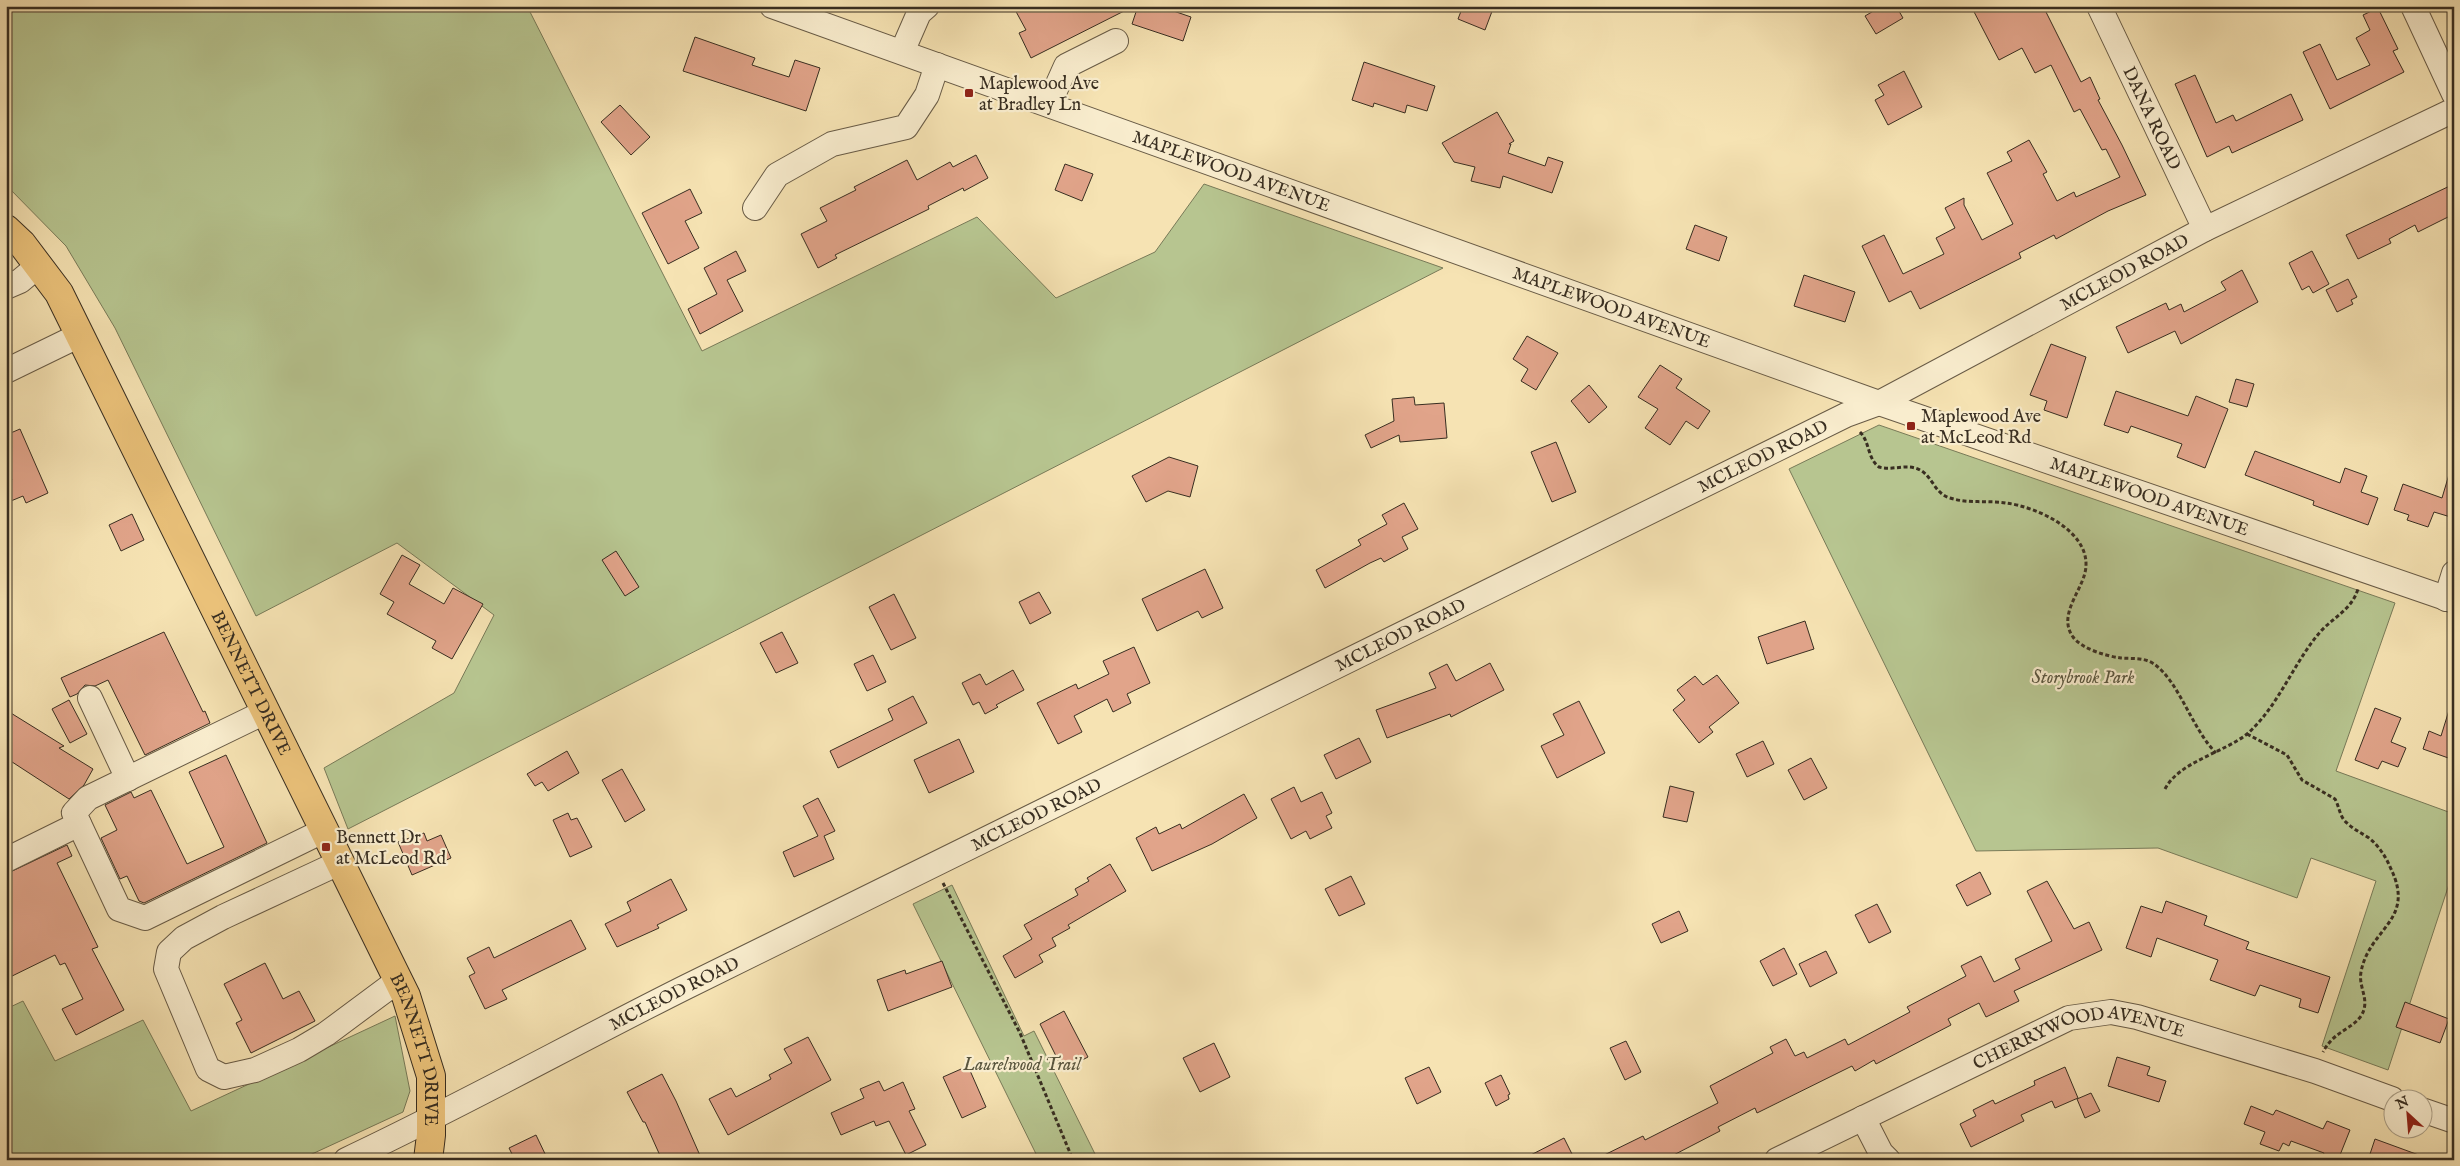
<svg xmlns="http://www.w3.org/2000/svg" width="2460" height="1166" font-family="'IM FELL English',serif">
<rect width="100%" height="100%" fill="#f6e3b3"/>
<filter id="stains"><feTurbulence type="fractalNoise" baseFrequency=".004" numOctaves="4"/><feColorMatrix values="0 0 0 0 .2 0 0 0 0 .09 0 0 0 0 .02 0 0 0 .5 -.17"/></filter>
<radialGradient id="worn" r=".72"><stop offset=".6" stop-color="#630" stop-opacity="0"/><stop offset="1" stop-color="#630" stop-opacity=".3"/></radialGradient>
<!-- green -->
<g fill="#b7c590" stroke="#787a58">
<path d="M6 6H527L702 351 977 217 1056 298 1155 252 1204 184 1443 268 348 829 324 768 454 693 494 615 397 543 256 616 115 328 66 246 6 185Z"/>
<path d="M1879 425 2395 603 2336 771 2454 814V869L2388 1070 2322 1046 2376 881 2311 858 2297 898 2158 848 1976 851 1789 469Z"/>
<path d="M952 885 1024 1036 1034 1031 1098 1160H1039L913 904Z"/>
<path d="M23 1001 55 1061 143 1020 191 1111 395 1016 410 1091 403 1112 299 1160H6V1009Z"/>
</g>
<!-- building -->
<g fill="#e1a48a" stroke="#382e21">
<path d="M1013 6H1134L1031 58 1019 33 1026 30Z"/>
<path d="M1138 6H1159L1191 17 1183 41 1132 24Z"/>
<path d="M1463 6H1494L1485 30 1458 19Z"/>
<path d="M1882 6H1896L1903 18 1876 34 1865 16Z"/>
<path d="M1971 6H2043L2081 82 2090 77 2100 99 2098 100 2122 145 2146 195 2108 211 2056 239 2054 235 2019 253 2021 258 1920 309 1911 291 1889 302 1862 246 1884 235 1903 274 1944 254 1936 238 1955 228 1945 208 1964 198V205L1982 240 2013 224 1987 173 2012 161 2007 152 2029 140 2047 172 2043 174 2057 201 2074 192 2076 197 2120 177 2106 149 2102 150 2080 109 2074 112 2051 65 2035 73 2022 48 1999 60Z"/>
<path d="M2378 8 2398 49 2393 51 2404 72 2330 109 2303 52 2320 44 2337 80 2370 65 2356 38 2370 30 2363 15Z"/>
<path d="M695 37 755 58 752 65 789 77 795 60 820 68 806 111 683 71Z"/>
<path d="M1364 62 1435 86 1427 111 1407 105 1405 113 1374 103 1373 107 1352 100Z"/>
<path d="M1904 71 1922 107 1888 125 1875 100 1884 95 1878 85Z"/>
<path d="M2195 75 2216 123 2233 115 2236 121 2291 94 2303 120 2232 153 2229 146 2207 157 2175 84Z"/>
<path d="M620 105 650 137 631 155 601 122Z"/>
<path d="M1497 112 1514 141 1509 144H1511L1508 153 1545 166 1548 157 1563 162 1552 193 1503 176 1500 188 1471 181 1475 167 1454 162 1442 143Z"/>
<path d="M976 155 988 178 964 191 963 188 928 206 929 209 835 255 837 258 818 268 801 234 827 221 820 208 856 190 854 187 907 160 917 180 950 162 953 167Z"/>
<path d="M1065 164 1093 174 1082 201 1055 190Z"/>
<path d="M2454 184V214L2418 232 2415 225 2389 239 2391 243 2358 259 2346 235Z"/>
<path d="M690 189 702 213 685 221 699 248 668 264 642 213Z"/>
<path d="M1695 225 1727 237 1719 261 1686 249Z"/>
<path d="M736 251 746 271 727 280 743 311 700 334 688 309 717 294 704 268Z"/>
<path d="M2312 251 2329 284 2313 293 2309 286 2302 290 2289 263Z"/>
<path d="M2242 270 2258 302 2181 344 2175 331 2128 353 2116 327 2166 303 2169 310 2181 304 2184 312 2226 290 2221 282Z"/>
<path d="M1804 275 1855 292 1845 322 1794 306Z"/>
<path d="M2348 279 2357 297 2351 300 2353 304 2337 312 2326 290Z"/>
<path d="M1527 336 1558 353 1536 390 1521 381 1528 369 1513 359Z"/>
<path d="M2051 344 2086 357 2067 418 2044 410 2047 401 2030 395Z"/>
<path d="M1660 365 1682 379 1676 388 1710 411 1698 429 1686 421 1670 445 1645 428 1658 409 1638 397Z"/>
<path d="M2236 379 2254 384 2247 407 2229 402Z"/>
<path d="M1589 385 1607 407 1589 423 1571 401Z"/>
<path d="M2116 391 2188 416 2196 396 2228 409 2205 468 2177 457 2182 444 2131 426 2128 433 2104 425Z"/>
<path d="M1414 397 1415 405 1444 403 1447 438 1400 442 1399 435 1371 448 1365 435 1394 421 1392 399Z"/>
<path d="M20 429 48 493 26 503 23 496 6 503V483L12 480 6 467V435Z"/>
<path d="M1556 442 1576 492 1552 502 1531 452Z"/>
<path d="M2255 451 2340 483 2345 468 2367 476 2361 492 2378 498 2368 525 2313 505 2314 501 2245 475Z"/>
<path d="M1169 457 1198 466 1190 497 1168 491 1146 502 1132 476Z"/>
<path d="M2450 471 2454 472V518L2434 512 2428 527 2407 520 2409 515 2394 510 2403 484 2442 498Z"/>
<path d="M1404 503 1418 529 1402 537 1408 549 1384 562 1381 558 1370 563 1325 588 1316 570 1361 545 1358 540 1387 524 1382 515Z"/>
<path d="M132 514 144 540 121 551 109 525Z"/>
<path d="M616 551 639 587 625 596 602 560Z"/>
<path d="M402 555 420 565 409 584 444 604 453 588 483 604 452 659 432 648 436 641 387 614 394 602 380 594Z"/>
<path d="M1205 569 1223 608 1202 618 1198 611 1157 631 1142 599Z"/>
<path d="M1039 592 1051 613 1030 624 1019 602Z"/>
<path d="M894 594 916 638 891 650 869 607Z"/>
<path d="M1805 621 1814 649 1767 664 1758 637Z"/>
<path d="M164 632 203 712 205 711 210 723 145 755 108 680 95 686 85 685 77 694 70 697 61 678Z"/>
<path d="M782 632 798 663 776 673 760 643Z"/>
<path d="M1134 647 1150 683 1127 694 1131 703 1113 712 1107 699 1074 716 1082 732 1058 744 1037 703 1076 684 1078 689 1109 674 1103 661Z"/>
<path d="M873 655 886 682 867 691 854 664Z"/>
<path d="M1490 663 1504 690 1451 717 1450 714 1387 738 1376 710 1436 688 1429 673 1447 664 1456 681Z"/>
<path d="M1013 670 1024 690 996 705 998 707 985 714 979 702 973 705 962 683 980 674 986 685Z"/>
<path d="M1717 675 1739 703 1709 727 1713 732 1699 743 1673 710 1685 700 1677 690 1695 676 1703 685Z"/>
<path d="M913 696 927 723 838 768 830 751 893 720 888 709Z"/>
<path d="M69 700 87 734 70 743 52 709Z"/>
<path d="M1579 701 1605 753 1557 778 1541 746 1564 735 1553 714Z"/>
<path d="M2450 707H2454V760L2423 749 2429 731 2441 736Z"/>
<path d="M2375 708 2401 718 2391 742 2406 748 2398 767 2382 761 2378 769 2355 760Z"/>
<path d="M6 710 64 746 59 748 93 769 84 785 69 799 6 758Z"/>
<path d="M1359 738 1371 762 1336 779 1324 755Z"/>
<path d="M959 739 974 772 929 793 914 760Z"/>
<path d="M1763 741 1774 764 1747 777 1736 754Z"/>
<path d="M567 751 579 773 548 791 542 782 535 786 527 774Z"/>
<path d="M226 755 267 843 144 903 139 901 127 876 120 879 101 838 117 830 105 805 131 792 134 798 151 790 187 864 224 847 189 772Z"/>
<path d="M1811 758 1827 788 1804 800 1788 770Z"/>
<path d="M622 769 645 810 625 822 602 780Z"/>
<path d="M1670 786 1694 792 1687 822 1663 817Z"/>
<path d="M1294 787 1301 802 1322 792 1332 813 1326 816 1332 828 1310 839 1306 831 1291 839 1271 799Z"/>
<path d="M1244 794 1257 818 1212 844 1152 871 1136 838 1156 827 1159 834 1180 824 1182 829Z"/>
<path d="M818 798 835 831 824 836 834 859 794 877 783 852 818 836 803 806Z"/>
<path d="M568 813 571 820 577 818 592 847 570 857 553 820Z"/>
<path d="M424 833 427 841 441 835 451 858 412 875 398 842Z"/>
<path d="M67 845 72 856 57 863 98 947 92 949 124 1010 76 1035 62 1009 83 999 65 963 60 965 55 955 6 979V874Z"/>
<path d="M1110 864 1126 891 1068 925 1070 928 1052 938 1056 946 1039 955 1043 962 1015 978 1003 956 1032 939 1024 925 1078 895 1075 889 1089 881 1087 878Z"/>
<path d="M1980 872 1991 894 1967 906 1956 885Z"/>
<path d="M1351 876 1365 904 1339 916 1325 889Z"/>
<path d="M671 879 687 910 657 925 659 928 617 947 605 924 631 911 627 902Z"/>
<path d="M2047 881 2074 929 2089 922 2102 950 2014 991 2019 1001 1986 1017 1979 1003 1948 1019 1951 1025 1876 1064 1874 1060 1855 1071 1852 1066 1757 1113 1755 1108 1718 1127 1720 1131 1664 1160H1594L1643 1136 1645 1140 1718 1103 1710 1086 1773 1053 1770 1047 1786 1039 1795 1056 1804 1052 1807 1058 1845 1039 1848 1045 1910 1012 1907 1007 1966 976 1961 966 1981 956 1994 982 2020 969 2015 959 2052 941 2027 891Z"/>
<path d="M2166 901 2207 916 2204 925 2249 942 2246 949 2330 977 2318 1013 2299 1007 2301 999 2260 985 2255 996 2210 980 2218 960 2157 938 2151 957 2126 948 2141 906 2162 913Z"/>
<path d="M1877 904 1891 932 1869 943 1855 915Z"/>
<path d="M1679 911 1688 931 1661 943 1652 924Z"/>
<path d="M571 920 586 949 502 990 507 999 485 1009 469 976 475 973 467 958 489 947 494 958Z"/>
<path d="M1784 948 1797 974 1773 986 1760 961Z"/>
<path d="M1826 951 1837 973 1810 987 1799 964Z"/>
<path d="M942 961 952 987 888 1011 877 980 905 970 906 974Z"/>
<path d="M265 963 283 999 299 991 315 1021 251 1053 236 1023 242 1020 224 984Z"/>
<path d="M2405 1002 2449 1019 2440 1043 2396 1027Z"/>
<path d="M1064 1011 1088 1057 1063 1070 1040 1024Z"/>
<path d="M808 1037 831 1080 728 1135 709 1099 731 1088 736 1097 771 1079 769 1075 792 1063 784 1049Z"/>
<path d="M1626 1041 1641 1072 1625 1080 1610 1048Z"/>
<path d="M1214 1043 1230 1077 1200 1092 1183 1058Z"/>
<path d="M2117 1057 2150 1067 2147 1075 2166 1081 2159 1102 2108 1086Z"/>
<path d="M968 1066 986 1107 962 1118 943 1077Z"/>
<path d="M1429 1067 1441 1092 1417 1104 1405 1078Z"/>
<path d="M2065 1067 2078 1098 2055 1108 2052 1101 2021 1115 2024 1121 1971 1147 1960 1124 1976 1116 1973 1110 1993 1100 1995 1104 2035 1085 2034 1081Z"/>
<path d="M662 1074 676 1101 702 1160H662L645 1122H643L627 1092Z"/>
<path d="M1501 1075 1510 1094 1508 1095 1509 1099 1496 1106 1485 1083Z"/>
<path d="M879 1081 884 1091 903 1082 915 1109 909 1111 926 1145 906 1155 889 1121 876 1126 874 1121 841 1135 831 1113 864 1098 860 1089Z"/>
<path d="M2091 1093 2100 1111 2085 1118 2077 1099Z"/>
<path d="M2251 1106 2273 1115 2276 1110 2323 1129 2327 1121 2350 1130 2338 1160H2321L2324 1153 2291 1141 2289 1146 2283 1143 2279 1151 2260 1144 2265 1132 2244 1124Z"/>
<path d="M536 1135 548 1160H515L509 1148Z"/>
<path d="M1564 1138 1575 1160H1521Z"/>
<path d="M2375 1139 2427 1158V1160H2368Z"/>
</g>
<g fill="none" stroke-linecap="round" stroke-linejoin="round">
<!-- minor casing -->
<g stroke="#685b46" stroke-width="26">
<g id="minor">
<path id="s1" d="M772 6 1879 403 2454 601"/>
<path id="s2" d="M2099 6 2205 229"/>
<path d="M2413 6 2454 94"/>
<path d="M902 52 919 13 927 6"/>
<path d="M1049 104 1066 66 1116 41"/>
<path d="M755 208 777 175 832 144 906 127 927 95 937 65"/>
<path d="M6 287 20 281 38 266"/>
<path d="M6 371 80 335"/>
<path d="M2446 599 2454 573"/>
<path d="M90 698 128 779"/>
<path d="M267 711 88 798 74 813 119 909 145 918 325 830"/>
<path d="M6 860 79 824"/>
<path d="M341 862 223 917 184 938 169 952 166 969 208 1069 224 1077 255 1070 299 1050 326 1034 388 988 400 982"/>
<path d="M2422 1110 2454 1121"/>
<path d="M1863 1118 1881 1153 1888 1160"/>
<path id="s3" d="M346 1160C461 1106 572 1044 686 987L1846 415 1879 403 2205 229 2454 110"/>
<path id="s4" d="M1777 1160 2069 1018 2111 1012 2137 1017 2315 1071 2392 1099"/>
</g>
</g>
<!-- major casing -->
<g stroke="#382e21" stroke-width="30">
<g id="major">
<path id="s5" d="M6 229 22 244 59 293 406 996 431 1076V1135L428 1160"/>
</g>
</g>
<!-- path -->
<g stroke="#382e21" stroke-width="3" stroke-dasharray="4 2.5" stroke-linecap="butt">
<path d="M1860 432C1870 442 1867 458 1879 467 1892 471 1908 463 1920 470 1933 477 1934 493 1950 498 1968 504 1988 500 2006 503 2037 507 2087 530 2086 565 2086 588 2056 613 2073 637 2082 649 2106 656 2121 658 2132 659 2144 657 2154 664 2179 681 2192 729 2216 753"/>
<path d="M2247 734 2287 755 2302 780 2335 799C2339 806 2339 813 2344 820 2351 828 2360 832 2369 838 2379 846 2386 857 2391 869 2416 921 2369 928 2361 972 2358 988 2371 1000 2361 1016 2351 1030 2334 1031 2323 1052"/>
<path d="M2165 789C2179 762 2223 753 2247 734 2279 706 2293 663 2321 631 2334 617 2352 609 2358 589"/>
<path d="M943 883 1020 1033 1073 1160"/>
</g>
<!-- minor -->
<use href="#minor" stroke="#f9edce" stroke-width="24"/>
<!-- major -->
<use href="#major" stroke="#ebc27a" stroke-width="28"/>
</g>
<!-- markers -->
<g fill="#8f2418" stroke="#f9edce" stroke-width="2">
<rect x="964" y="88" width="10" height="10" rx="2.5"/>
<rect x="1906" y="421" width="10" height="10" rx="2.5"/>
<rect x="321" y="842" width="10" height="10" rx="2.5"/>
</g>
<g text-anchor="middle" stroke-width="4.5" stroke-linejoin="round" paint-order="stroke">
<!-- poi labels -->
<g font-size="18" fill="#382e21" stroke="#f9edce" text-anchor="start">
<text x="979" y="89">Maplewood Ave<tspan x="979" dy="21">at Bradley Ln</tspan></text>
<text x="1921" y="422">Maplewood Ave<tspan x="1921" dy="21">at McLeod Rd</tspan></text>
<text x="336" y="843">Bennett Dr<tspan x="336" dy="21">at McLeod Rd</tspan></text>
</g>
<!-- street labels -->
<g font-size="18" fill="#382e21" stroke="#f9edce">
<text dy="6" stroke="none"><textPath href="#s2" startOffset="124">DANA ROAD</textPath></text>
<text dy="6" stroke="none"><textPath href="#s1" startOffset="488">MAPLEWOOD AVENUE</textPath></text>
<text dy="6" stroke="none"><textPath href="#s3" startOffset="1988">MCLEOD ROAD</textPath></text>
<text dy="6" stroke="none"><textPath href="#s1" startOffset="892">MAPLEWOOD AVENUE</textPath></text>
<text dy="6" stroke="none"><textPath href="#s3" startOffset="1582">MCLEOD ROAD</textPath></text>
<text dy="6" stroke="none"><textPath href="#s1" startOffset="1462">MAPLEWOOD AVENUE</textPath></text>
<text dy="6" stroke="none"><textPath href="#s3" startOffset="1178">MCLEOD ROAD</textPath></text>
<text dy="6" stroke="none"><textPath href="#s5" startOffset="518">BENNETT DRIVE</textPath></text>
<text dy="6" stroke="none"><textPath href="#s3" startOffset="772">MCLEOD ROAD</textPath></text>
<text dy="6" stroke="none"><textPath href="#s3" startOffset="368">MCLEOD ROAD</textPath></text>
<text dy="6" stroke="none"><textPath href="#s5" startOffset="922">BENNETT DRIVE</textPath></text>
<text dy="6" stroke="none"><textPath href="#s4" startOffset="331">CHERRYWOOD AVENUE</textPath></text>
</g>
<!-- park labels -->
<g font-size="18" font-style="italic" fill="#58543d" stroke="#f9edce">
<text x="2083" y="683">Storybrook Park</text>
<text x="1022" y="1070">Laurelwood Trail</text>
</g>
</g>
<!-- margin -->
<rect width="2460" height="1166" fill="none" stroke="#f6e3b3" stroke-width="25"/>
<rect x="8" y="8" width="2445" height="1151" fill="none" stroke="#382e21" stroke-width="2.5"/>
<rect x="12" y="12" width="2435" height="1141" fill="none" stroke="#382e21"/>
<!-- north arrow -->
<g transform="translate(2408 1114) rotate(334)"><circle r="24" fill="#f9edce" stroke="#aca189"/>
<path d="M0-4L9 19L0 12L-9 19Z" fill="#8f2418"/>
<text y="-8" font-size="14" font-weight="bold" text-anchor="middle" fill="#382e21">N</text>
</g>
<rect width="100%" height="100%" filter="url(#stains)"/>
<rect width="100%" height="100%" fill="url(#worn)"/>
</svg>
